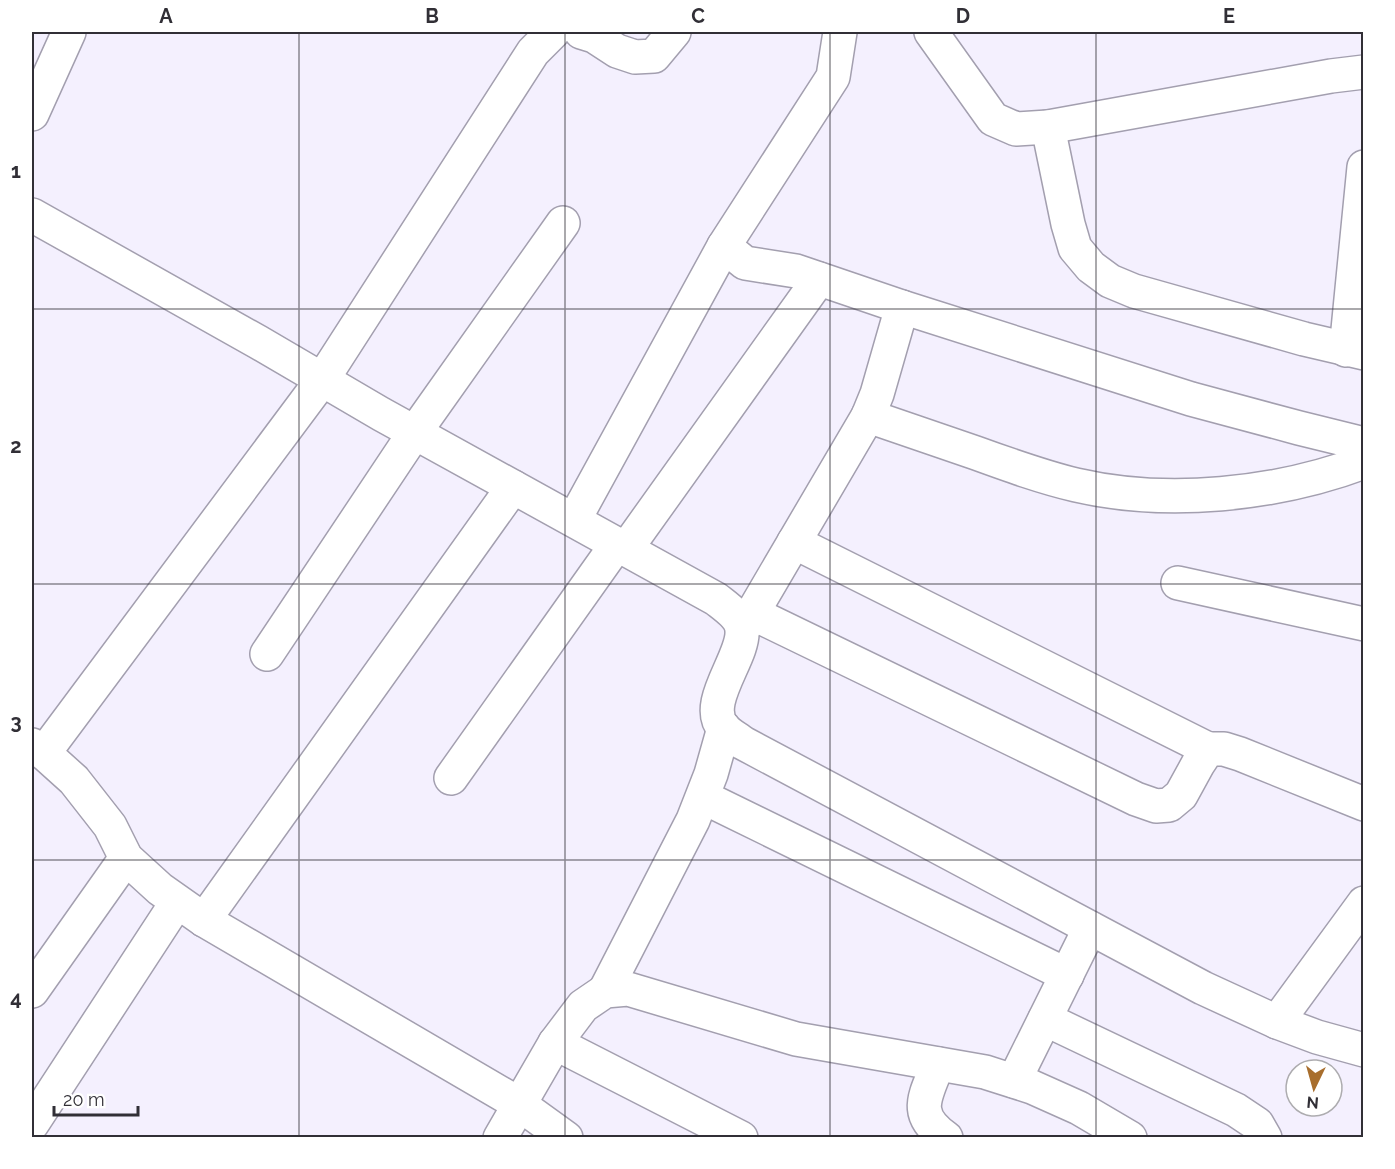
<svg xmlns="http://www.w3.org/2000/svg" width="1395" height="1169" font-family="Raleway,sans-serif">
<rect width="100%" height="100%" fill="#f4f0fe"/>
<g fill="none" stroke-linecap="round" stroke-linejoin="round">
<!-- minor casing -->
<g stroke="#a39faf" stroke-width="36">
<g id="minor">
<path d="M581 32 594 36 617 51 635 57 654 56 674 32"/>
<path d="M931 32 993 119 1016 129 1048 127 1331 76 1364 72"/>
<path d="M32 114 69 32"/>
<path d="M1048 127 1068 224 1075 248 1091 267 1110 281 1134 291 1304 339 1364 353"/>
<path d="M32 215 258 342 381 414 716 599C726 607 742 617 742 631 744 658 701 704 724 729 729 734 738 739 743 743L1203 988 1277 1022 1317 1037 1364 1050"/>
<path d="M724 246 833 77 840 32"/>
<path d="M1346 350 1364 167"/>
<path d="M868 416C904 428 940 441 976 453 1009 465 1042 477 1076 485 1167 506 1276 495 1364 462"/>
<path d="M574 520 724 246 745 263 796 271 902 307 1191 399 1299 428 1364 444"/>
<path d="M794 542 1208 749"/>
<path d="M626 549 819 279"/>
<path d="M1178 583 1364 624"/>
<path d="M752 613 1136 799 1156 806 1169 805 1181 795 1198 764 1208 749H1224L1240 754 1364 804"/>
<path d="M743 629 868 416 877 394 902 307"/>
<path d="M267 654 415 432 563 223"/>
<path d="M32 745 44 753 74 780 110 826 126 858 160 889 204 920 519 1104 566 1138"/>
<path d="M44 753 322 380 533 52 553 32"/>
<path d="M451 778 617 544"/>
<path d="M703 797 1067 975"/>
<path d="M204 920 513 487"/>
<path d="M32 991 126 858"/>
<path d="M605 991 693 820 711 774 724 728"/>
<path d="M1045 1019 1236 1110 1257 1124 1265 1138"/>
<path d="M1277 1022 1364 903"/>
<path d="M555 1043 741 1138"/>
<path d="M938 1064C925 1097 912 1114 946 1138"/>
<path d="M1014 1081 1090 928"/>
<path d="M32 1124 177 902"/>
<path d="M500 1138 555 1043 583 1006 605 991 628 989 796 1039 985 1072 1032 1087 1079 1108 1130 1138"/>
</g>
</g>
<!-- minor -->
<use href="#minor" stroke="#fff" stroke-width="33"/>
</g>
<!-- grid -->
<path fill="none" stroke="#312f36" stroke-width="1.5" stroke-opacity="0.55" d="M299 32V1138M565 32V1138M830 32V1138M1096 32V1138M32 309H1364M32 584H1364M32 860H1364"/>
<!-- border -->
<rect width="1395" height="1169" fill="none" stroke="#ffffff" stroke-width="66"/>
<!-- north arrow -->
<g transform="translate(1314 1088) rotate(185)"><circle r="28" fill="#ffffff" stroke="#adacaf" stroke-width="1.5"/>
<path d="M0-4.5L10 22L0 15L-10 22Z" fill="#a86e2d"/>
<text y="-9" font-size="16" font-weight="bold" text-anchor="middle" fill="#312f36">N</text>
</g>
<!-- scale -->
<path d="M54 1106v9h84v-9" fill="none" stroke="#312f36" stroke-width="3"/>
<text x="63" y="1106" font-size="18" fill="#312f36" stroke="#ffffff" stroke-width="4.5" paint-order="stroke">20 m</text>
<rect x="33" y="33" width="1329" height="1103" fill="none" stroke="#312f36" stroke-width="2"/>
<g font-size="20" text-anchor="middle" font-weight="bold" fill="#312f36">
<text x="166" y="23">A</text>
<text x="432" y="23">B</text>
<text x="698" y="23">C</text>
<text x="963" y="23">D</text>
<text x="1229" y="23">E</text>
<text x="16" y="178">1</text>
<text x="16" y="453">2</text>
<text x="16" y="729">3</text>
<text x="16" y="1005">4</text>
</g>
</svg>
